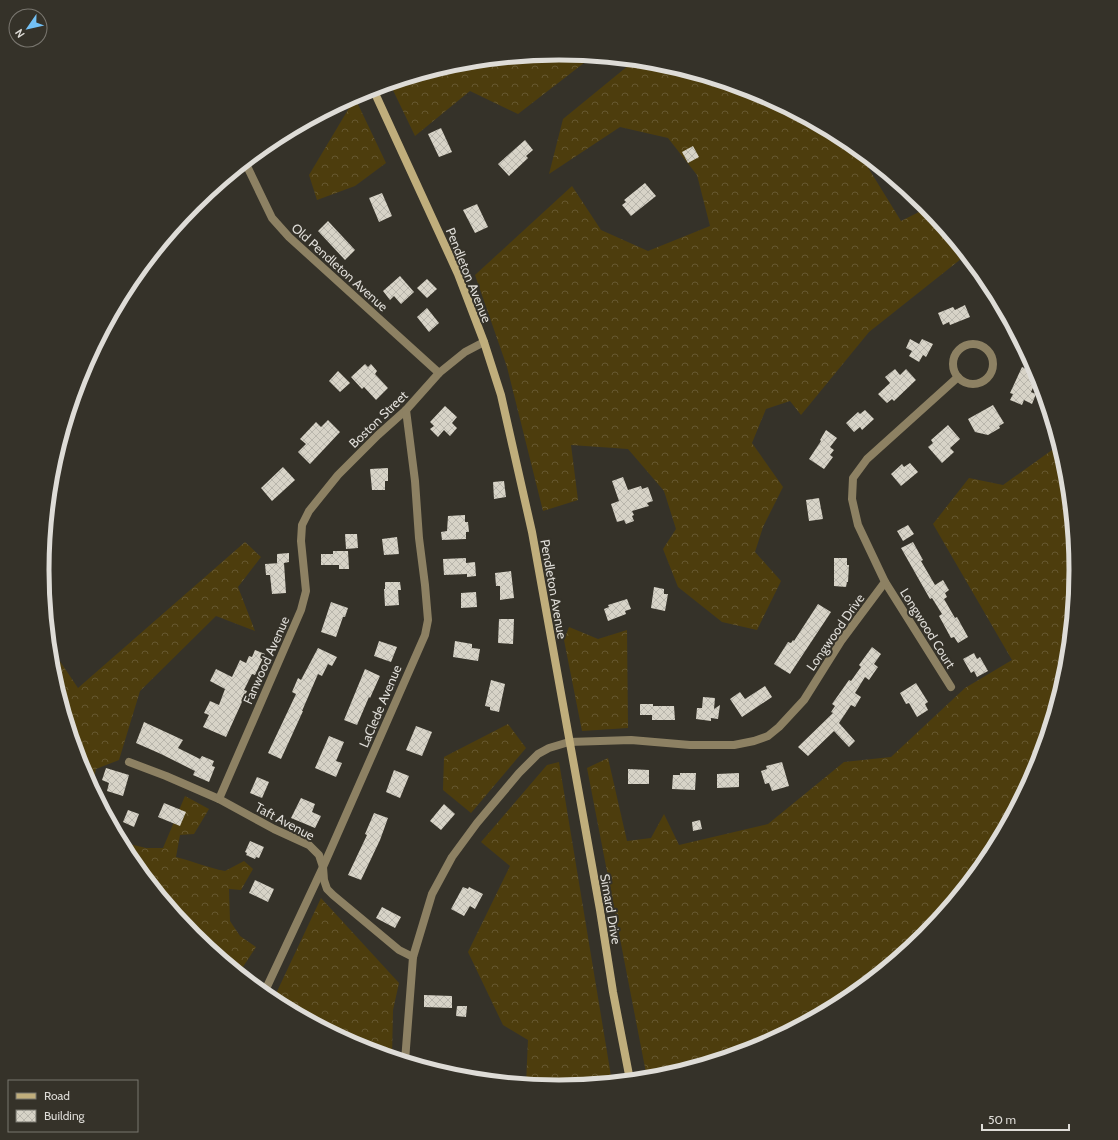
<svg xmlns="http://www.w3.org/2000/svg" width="1118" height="1140" font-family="Cabin,sans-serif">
<defs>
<pattern id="forest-crowns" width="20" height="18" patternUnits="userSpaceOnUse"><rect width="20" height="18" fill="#4d3d0d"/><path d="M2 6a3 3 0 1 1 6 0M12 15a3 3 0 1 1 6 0" fill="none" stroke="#665830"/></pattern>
<pattern id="building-cross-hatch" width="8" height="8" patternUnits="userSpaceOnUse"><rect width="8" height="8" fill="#d7d3c7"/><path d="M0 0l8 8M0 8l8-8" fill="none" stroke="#b9b6ac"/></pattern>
</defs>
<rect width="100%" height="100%" fill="#353229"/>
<!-- forest -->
<g fill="url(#forest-crowns)">
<path d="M559 53 593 56 518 114 470 91 415 136 390 84 458 63Z"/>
<path d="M625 60 660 63 757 92 798 115 803 123C825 128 839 134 856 148L901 221 927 208 966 255 869 332 801 415 790 401 766 409 752 443 783 487 763 527 755 552 781 581 757 630 722 622 678 587 663 549 676 529 664 491 628 449 571 445 578 500 543 511 507 367 475 275 572 186 601 230 648 251 710 226 697 175 668 138 620 127 549 174 563 119 629 65Z"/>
<path d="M355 98 386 163 355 186 317 200 309 175Z"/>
<path d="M1059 445 1066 469 1076 570 1066 671 1037 768 989 857 924 936 846 1000 757 1048 660 1077 647 1078 587 768 608 758 627 841 651 838 664 814 679 845 768 824 844 762 891 757 965 688 1012 660 933 524 969 478 1003 485Z"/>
<path d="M245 542 261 557 238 587 255 631 216 616 140 691 119 760 96 769 92 787 81 768 52 671 49 645 78 688Z"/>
<path d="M569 627 598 639 627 630 628 728 582 731 564 640Z"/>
<path d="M508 724 526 748 471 813 443 790 444 757Z"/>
<path d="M559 762 612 1082 559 1087 526 1084 528 1040 503 1025 468 952 510 866 481 842 547 765Z"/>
<path d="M185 796 209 809 194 834 180 835 176 857C193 861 208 868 225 871L244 861 253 869 241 890 229 889 230 921 240 936 256 947 239 973 193 935 129 857 121 842 146 848H163Z"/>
<path d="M321 898 399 983 393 1010 392 1057 361 1048 273 1000Z"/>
</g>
<!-- building -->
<g fill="url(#building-cross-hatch)">
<path d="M441 128 452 152 439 157 428 134Z"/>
<path d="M525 140 533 150 526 156 528 158 509 176 498 164Z"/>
<path d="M693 146 699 157 688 163 682 152Z"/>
<path d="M645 183 656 196 631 216 622 205 626 202 624 200Z"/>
<path d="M382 193 392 216 379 222 369 198Z"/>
<path d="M477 204 488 227 475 233 463 210Z"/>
<path d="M328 221 355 250 345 260 318 231Z"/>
<path d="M400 276 414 292 401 304 394 296 390 300 383 291Z"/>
<path d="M427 279 437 289 427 298 417 288Z"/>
<path d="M965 305 970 317 950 325 949 322 943 325 938 313 953 307 955 310Z"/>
<path d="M427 308 439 323 429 332 417 317Z"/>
<path d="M910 339 919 344 922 339 933 344 926 357 923 355 919 362 909 356 912 351 906 348Z"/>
<path d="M365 364 368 367 371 364 377 371 375 374 388 388 376 400 364 387 362 389 351 377Z"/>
<path d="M1022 367 1033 372 1032 374 1038 377 1031 392 1036 394 1032 404 1024 400 1022 405 1010 400 1013 394 1010 393Z"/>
<path d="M895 369 900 375 906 369 916 380 894 401 892 399 887 403 878 394 890 383 885 377Z"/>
<path d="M338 371 350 383 340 392 329 381Z"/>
<path d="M993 405 1004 423 999 426 1000 428 988 435 975 432 968 419Z"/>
<path d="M445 406 457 417 452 423 457 428 450 436 444 430 438 437 430 429 434 426 430 422Z"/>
<path d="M865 410 874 419 862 430 860 427 854 432 846 423 858 412 860 414Z"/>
<path d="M328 420 340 432 310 464 298 452 306 444 300 439 316 422 321 427Z"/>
<path d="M948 425 960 439 950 448 954 452 942 463 928 447 933 443 931 440Z"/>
<path d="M826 430 837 438 830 447 834 450 830 455 833 457 824 469 809 459 821 441 820 440Z"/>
<path d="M910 463 918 472 901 486 891 474 902 464 904 467Z"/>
<path d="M283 467 295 480 272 501 261 488Z"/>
<path d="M388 468V481H385V490H372L370 469Z"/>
<path d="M623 477 628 490 641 486 642 489 648 487 653 501 647 503 649 506 632 511 634 515 632 516 634 521 626 524 624 520 617 522 611 504 619 501 612 481Z"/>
<path d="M504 481 506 497 494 499 493 482Z"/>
<path d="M819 498 823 519 809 521 806 500Z"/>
<path d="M465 515V522H468L469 532H466V539L442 540 441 532 447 531 448 516Z"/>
<path d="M908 525 914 534 903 541 897 531Z"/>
<path d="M345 534H357L358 548 346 549Z"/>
<path d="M397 537 399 554 384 555 382 539Z"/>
<path d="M913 542 923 560 921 561 935 585 943 580 949 590 945 593 947 597 944 599 955 618 957 617 968 637 958 643 954 637 951 638 939 616 942 614 932 598 930 599 901 548Z"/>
<path d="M333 551H348L349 569H339V565H321V554H333Z"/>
<path d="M289 553V562L284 563 286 593 272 594 270 575H266L265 564 280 563H277V554Z"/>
<path d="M466 558V563L475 562 476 576 467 577V574L444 575 443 559Z"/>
<path d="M834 558H847V565H849L848 582H847L846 587 834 586Z"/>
<path d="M511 571 514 598 500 600V586H496L495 573Z"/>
<path d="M385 582H400L401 590H398L399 605 385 606 384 589H385Z"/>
<path d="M654 587 664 589V594H668L665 611 651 608Z"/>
<path d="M476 592 477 607 461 608V593Z"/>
<path d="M627 599 631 609 625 611 626 614 608 621 604 609 609 607 608 605Z"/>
<path d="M331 602 348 608 345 617H343L336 637 321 632Z"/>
<path d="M818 604 831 612 790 674 774 664 788 642 791 643 793 640 794 641Z"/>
<path d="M499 619H514L513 644 498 643Z"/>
<path d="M379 641 397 647 391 662 374 656Z"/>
<path d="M455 641 472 644V648L480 649 478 661 453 657Z"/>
<path d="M872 647 881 654 874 664 878 667 869 680 865 677 855 693 861 697 855 707 851 705 839 723 855 741 849 747 834 731 808 756 798 747 833 713 831 712 835 706 832 704 849 680 851 681 861 667 859 665Z"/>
<path d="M318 648 337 657 332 666 328 664 322 676 318 674 302 711H303L281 759 268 753 296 694 292 692 298 678 301 680Z"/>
<path d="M255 650 265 654 255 675 252 674 244 690 247 691 226 737 203 727 209 715 204 713 210 701 219 705 225 689 210 681 216 669 232 677 240 660 246 663 249 656 252 657Z"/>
<path d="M974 653 977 659 980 657 988 671 977 677 974 671 971 673 963 659Z"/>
<path d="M365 669 380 676 370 698 369 697 357 725 344 720Z"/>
<path d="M491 680 505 684 499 712 490 710V707L485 706Z"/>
<path d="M916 683 928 702 925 704 928 710 917 717 909 703 906 704 900 693Z"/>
<path d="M765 686 772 697 742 717 730 699 740 692 745 699Z"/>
<path d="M703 697 715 698 714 709 720 705 718 719 711 718V721L696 719 697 708H702Z"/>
<path d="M640 704H653V706H674L675 720H652V715H640Z"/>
<path d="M144 722 183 740 178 748 200 759 202 756 214 761 212 766 215 767 209 782 193 775 195 771 161 754 136 743Z"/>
<path d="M416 726 432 732 422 756 406 750Z"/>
<path d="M329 736 344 742 336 761 342 763 336 777 315 768Z"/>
<path d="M782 762 789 786 772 791 769 783 765 784 761 771 767 769 766 766Z"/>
<path d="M106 768 129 775 123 796 107 791 109 783 102 780Z"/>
<path d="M628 769 649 770V784H628Z"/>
<path d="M394 770 409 776 400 798 386 792Z"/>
<path d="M680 773H696L695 790 672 789 673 775H680Z"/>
<path d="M739 773V787L717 788V774Z"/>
<path d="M257 777 269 782 262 798 250 793Z"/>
<path d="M301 798 315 804 312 812 321 816 315 828 291 818Z"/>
<path d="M164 803 186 812 180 826 158 817Z"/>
<path d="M444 804 455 814 441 830 430 821Z"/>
<path d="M128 810 139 814 134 827 123 822Z"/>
<path d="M374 813 388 818 380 840 361 880 348 875 367 835 365 834Z"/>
<path d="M700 820 702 829 693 831 692 822Z"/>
<path d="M250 841 264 847 259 858 256 857 255 859 246 855 247 853 245 852Z"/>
<path d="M255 880 274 889 268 902 249 893Z"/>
<path d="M463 887 468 889 469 887 483 894 475 909 470 906 464 916 451 909Z"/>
<path d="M382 907 401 917 395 928 376 918Z"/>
<path d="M424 995 452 996V1008L424 1007Z"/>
<path d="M457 1006H467L466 1017 456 1016Z"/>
</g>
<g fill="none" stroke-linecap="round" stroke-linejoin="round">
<!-- street -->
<g stroke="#8d8163" stroke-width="8">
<path d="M245 162 272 218 289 237 439 373"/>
<circle cx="973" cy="364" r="20"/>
<path d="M885 582 951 687"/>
<path d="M129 762 166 776 219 799 274 829 309 845 319 855 323 867 324 880 327 889 333 895 399 950 413 957"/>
<path d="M219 799 301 610 306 591 301 541 302 525 309 511 338 475 378 435 406 410 439 373 465 352 484 342"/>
<path d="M264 993 323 867 425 635 428 620 425 585 419 538 415 481 406 410"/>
<path d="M405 1061 413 957 432 894 452 857 477 823 519 773 538 754 549 748 569 742 631 740 690 745H734L754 741 768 736 779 727 804 700 841 641 885 582 858 525 852 499 853 478 867 459 958 377"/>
</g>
<!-- secondary -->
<path stroke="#c0ae7c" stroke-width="8" d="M373 89 458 274 484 342 501 395 532 532 600 910 613 992 630 1080"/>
</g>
<g text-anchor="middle" stroke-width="4" stroke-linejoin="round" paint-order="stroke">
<!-- street labels -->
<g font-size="13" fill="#dedcd7" stroke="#353229">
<text transform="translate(340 267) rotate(42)" y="5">Old Pendleton Avenue</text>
<text transform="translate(469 275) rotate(68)" y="5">Pendleton Avenue</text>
<text transform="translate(378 419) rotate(-44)" y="5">Boston Street</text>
<text transform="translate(554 589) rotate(80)" y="5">Pendleton Avenue</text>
<text transform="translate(928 628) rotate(58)" y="5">Longwood Court</text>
<text transform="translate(835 632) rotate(-55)" y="5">Longwood Drive</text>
<text transform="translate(266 660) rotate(-66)" y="5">Fanwood Avenue</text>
<text transform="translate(380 706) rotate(-67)" y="5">LaClede Avenue</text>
<text transform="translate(285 821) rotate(28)" y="5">Taft Avenue</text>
<text transform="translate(611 909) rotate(80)" y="5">Simard Drive</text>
</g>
</g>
<!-- crop -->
<path d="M0 0H1118V1140H0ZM49 570a510 510 0 1 1 1020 0a510 510 0 1 1-1020 0Z" fill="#353229" fill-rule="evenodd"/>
<path fill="none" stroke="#dedcd7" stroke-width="5" d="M49 570a510 510 0 1 1 1020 0a510 510 0 1 1-1020 0Z"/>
<!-- legend -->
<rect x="8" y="1080" width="130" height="52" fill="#353229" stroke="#79766f"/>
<rect x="16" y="1093" width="20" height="6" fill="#c0ae7c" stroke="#79766f"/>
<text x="44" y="1100" font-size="12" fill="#dedcd7">Road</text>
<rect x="16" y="1110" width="20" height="12" fill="url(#building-cross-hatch)" stroke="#79766f"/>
<text x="44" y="1120" font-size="12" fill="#dedcd7">Building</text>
<!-- north arrow -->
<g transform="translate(28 28) rotate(236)"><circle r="19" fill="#353229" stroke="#79766f"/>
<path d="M0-3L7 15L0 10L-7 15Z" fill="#73c1f6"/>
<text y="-6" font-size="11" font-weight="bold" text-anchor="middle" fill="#dedcd7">N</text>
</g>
<!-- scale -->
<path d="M982 1124v6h87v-6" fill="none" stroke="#dedcd7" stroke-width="2"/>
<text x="988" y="1124" font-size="12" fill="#dedcd7" stroke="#353229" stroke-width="3" paint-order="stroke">50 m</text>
</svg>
